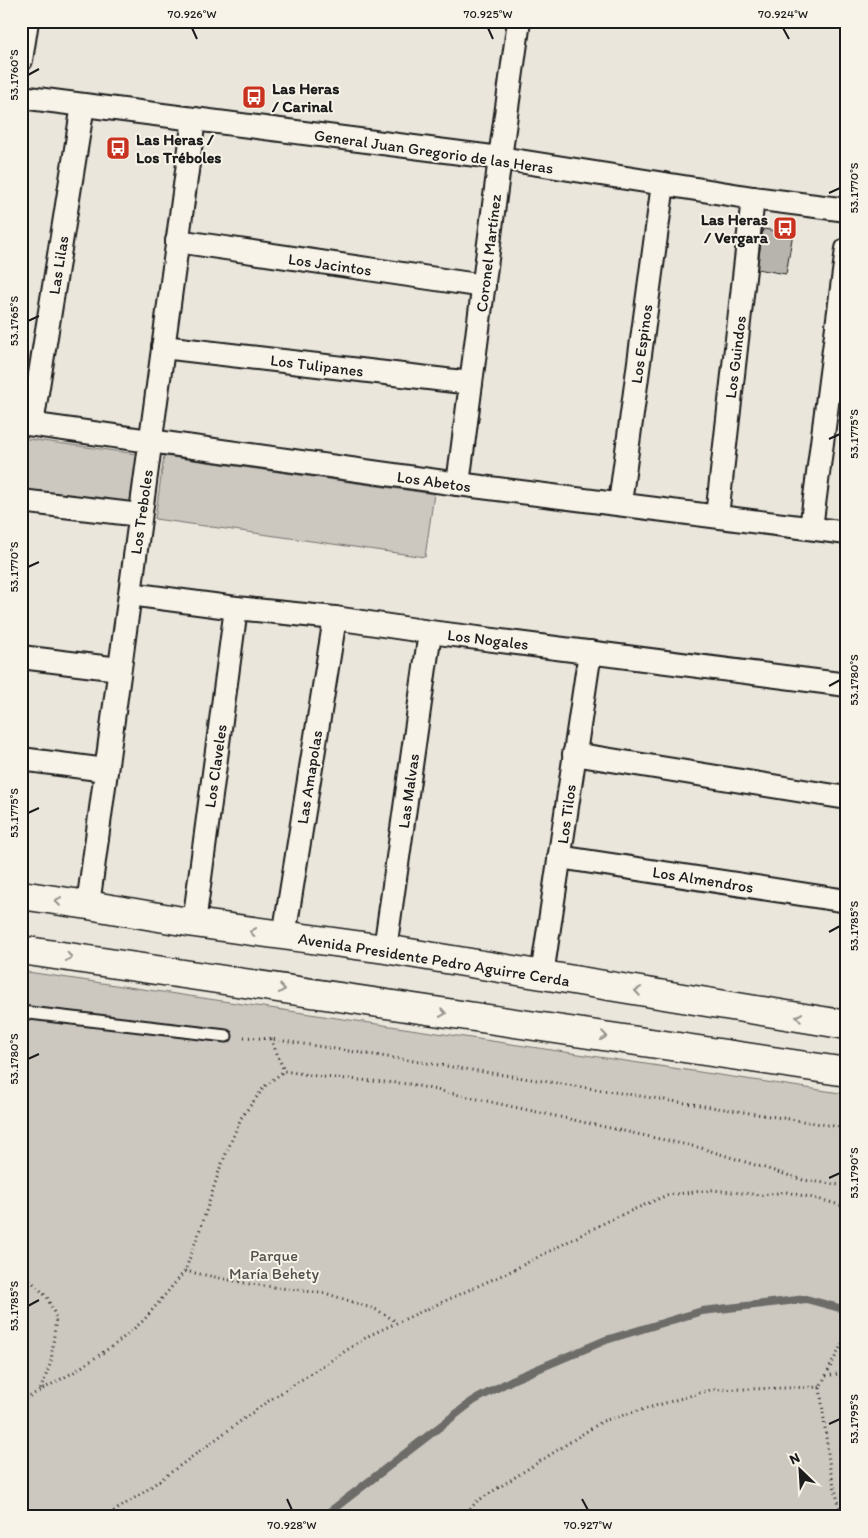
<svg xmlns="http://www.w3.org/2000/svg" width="868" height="1538" font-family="Itim,sans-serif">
<rect width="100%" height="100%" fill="#eae6dc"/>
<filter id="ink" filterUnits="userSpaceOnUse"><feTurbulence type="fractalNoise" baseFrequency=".02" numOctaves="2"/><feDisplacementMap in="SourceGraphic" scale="10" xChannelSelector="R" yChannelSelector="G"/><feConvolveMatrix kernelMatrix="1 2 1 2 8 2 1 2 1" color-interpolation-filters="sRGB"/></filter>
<g filter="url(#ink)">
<!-- green -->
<g fill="#ccc8c0" stroke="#74726e">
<path d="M21 438 137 454 129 508 21 494Z"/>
<path d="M164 456 434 494 425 557 155 519Z"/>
<path d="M21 971 847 1094V1517H21Z"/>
</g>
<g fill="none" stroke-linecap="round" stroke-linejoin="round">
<!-- stream -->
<path stroke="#6d6c68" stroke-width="8" d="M323 1517 473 1401 514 1379 606 1340 702 1311 806 1299 847 1310"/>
</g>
<!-- building -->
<path fill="#b6b4ac" stroke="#1c1c1c" d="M763 229 793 233 786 274 757 269Z"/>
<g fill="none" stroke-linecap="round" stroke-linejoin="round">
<!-- lane casing -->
<g stroke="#1c1c1c" stroke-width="15">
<path id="lane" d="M21 1012 226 1036"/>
</g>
<!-- street casing -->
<g stroke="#1c1c1c" stroke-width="26">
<g id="street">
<path d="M21 60 27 21"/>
<path d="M21 97 500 158 753 198 847 210"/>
<path d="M177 241 484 286"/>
<path d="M163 347 471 383"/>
<path d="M21 423 458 484 847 533"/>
<path d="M32 424 83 105"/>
<path d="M458 484 500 158 519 21"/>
<path d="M21 501 140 515"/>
<path d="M620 503 663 184"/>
<path d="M717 516 753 198"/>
<path d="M811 528 847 249"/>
<path d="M130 594 236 608 335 618 430 632 847 685"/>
<path d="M21 657 119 669"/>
<path d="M574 754 847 798"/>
<path d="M21 759 106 770"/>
<path d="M559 857 847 901"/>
<path d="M88 905 194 119"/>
<path d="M194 923 236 608"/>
<path d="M284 936 335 618"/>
<path d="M385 949 430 632"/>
<path d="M542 975 590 652"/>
</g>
</g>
<!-- secondary casing -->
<g stroke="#1c1c1c" stroke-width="31">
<g id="secondary">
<path d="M21 895 88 905 194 923 385 949 847 1025"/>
<path d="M21 950 847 1072"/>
</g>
</g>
<!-- path -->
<g stroke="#1c1c1c" stroke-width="3" stroke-dasharray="1 4" stroke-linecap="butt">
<path d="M244 1037 271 1039 847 1128"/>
<path d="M271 1039 284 1071 323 1077 409 1084 701 1148 803 1180 847 1186"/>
<path d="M185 1271 250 1284 328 1294 377 1310 397 1322"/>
<path d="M21 1275 29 1279 47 1297 56 1317 51 1362 40 1391"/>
<path d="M826 1376 837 1374 847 1380"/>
<path d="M21 1401 74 1372 117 1343 144 1320 185 1271 203 1221 220 1168 241 1118 265 1086 284 1071"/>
<path d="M105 1517 144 1492 264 1404 370 1335 513 1270 610 1220 667 1195 712 1190 762 1195 786 1192 818 1199 840 1205 847 1209"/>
<path d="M464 1517 476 1502 603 1421 710 1390 820 1387"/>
<path d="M842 1517 830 1469 820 1387 847 1334"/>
</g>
<!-- lane -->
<use href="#lane" stroke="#f7f3e8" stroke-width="11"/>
<!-- street -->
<use href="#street" stroke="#f7f3e8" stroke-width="22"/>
<!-- secondary -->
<use href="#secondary" stroke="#f7f3e8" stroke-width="28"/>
</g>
<!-- one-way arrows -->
<defs><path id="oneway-chevron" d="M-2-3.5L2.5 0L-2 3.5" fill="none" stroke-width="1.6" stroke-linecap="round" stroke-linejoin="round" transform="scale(1.25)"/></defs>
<g stroke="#94928c">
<use href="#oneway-chevron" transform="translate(58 901) rotate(-172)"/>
<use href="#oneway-chevron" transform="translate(253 932) rotate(-172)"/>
<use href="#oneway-chevron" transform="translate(69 957) rotate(8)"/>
<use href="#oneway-chevron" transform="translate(282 989) rotate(8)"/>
<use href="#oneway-chevron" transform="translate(638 991) rotate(-171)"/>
<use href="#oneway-chevron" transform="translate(443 1013) rotate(8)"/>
<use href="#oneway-chevron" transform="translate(799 1017) rotate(-171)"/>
<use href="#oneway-chevron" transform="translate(604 1036) rotate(8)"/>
</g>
</g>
<!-- ticks -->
<path fill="none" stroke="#1c1c1c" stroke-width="2" d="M192 28 197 39M488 28 493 39M783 28 789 39M28 75 39 69M829 193 840 188M28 321 39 316M829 439 840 434M28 567 39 562M829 686 840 680M28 813 39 808M829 932 840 926M28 1059 39 1054M829 1178 840 1173M28 1306 39 1300M829 1424 840 1419M287 1499 292 1510M582 1499 588 1510"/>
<!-- icons -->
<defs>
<g id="bus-square" transform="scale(1.25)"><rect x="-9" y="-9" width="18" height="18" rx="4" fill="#c8321e" stroke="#f7f3e8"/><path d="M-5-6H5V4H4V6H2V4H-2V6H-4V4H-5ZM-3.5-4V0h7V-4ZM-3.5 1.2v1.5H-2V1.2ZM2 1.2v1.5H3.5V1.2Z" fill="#fff"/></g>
</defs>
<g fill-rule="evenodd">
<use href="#bus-square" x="254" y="97"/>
<use href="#bus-square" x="118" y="148"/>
<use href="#bus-square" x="785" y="228"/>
</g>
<g text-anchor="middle" stroke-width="4" stroke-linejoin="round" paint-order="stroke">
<!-- poi labels -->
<g font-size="16" font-weight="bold" fill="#1c1c1c" stroke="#f7f3e8" text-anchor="start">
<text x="272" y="94">Las Heras<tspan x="272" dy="18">/ Carinal</tspan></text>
<text x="136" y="145">Las Heras /<tspan x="136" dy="18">Los Tréboles</tspan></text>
<text x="768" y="225" text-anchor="end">Las Heras<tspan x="768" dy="18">/ Vergara</tspan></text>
</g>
<!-- street labels -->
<g font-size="16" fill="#1c1c1c" stroke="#f7f3e8">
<text transform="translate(434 151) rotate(8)" y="6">General Juan Gregorio de las Heras</text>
<text transform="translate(488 253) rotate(-83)" y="6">Coronel Martínez</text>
<text transform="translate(330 264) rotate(8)" y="6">Los Jacintos</text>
<text transform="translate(58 265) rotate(-81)" y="6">Las Lilas</text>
<text transform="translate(641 344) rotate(-82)" y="6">Los Espinos</text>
<text transform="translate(735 357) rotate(-83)" y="6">Los Guindos</text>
<text transform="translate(317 365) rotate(7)" y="6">Los Tulipanes</text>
<text transform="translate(434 481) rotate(8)" y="6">Los Abetos</text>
<text transform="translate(141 512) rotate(-82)" y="6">Los Treboles</text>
<text transform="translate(488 639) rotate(7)" y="6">Los Nogales</text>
<text transform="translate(215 766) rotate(-82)" y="6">Los Claveles</text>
<text transform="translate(309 777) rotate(-81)" y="6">Las Amapolas</text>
<text transform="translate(408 791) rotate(-82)" y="6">Las Malvas</text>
<text transform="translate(566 814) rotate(-82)" y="6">Los Tilos</text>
<text transform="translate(703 879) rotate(9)" y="6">Los Almendros</text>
<text transform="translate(434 959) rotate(9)" y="6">Avenida Presidente Pedro Aguirre Cerda</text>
</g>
<!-- park labels -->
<g font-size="16" fill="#51504d" stroke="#f7f3e8">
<text x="274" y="1261">Parque<tspan x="274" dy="18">María Behety</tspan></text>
</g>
</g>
<!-- margin -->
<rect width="868" height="1538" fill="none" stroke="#f7f3e8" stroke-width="55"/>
<!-- north arrow -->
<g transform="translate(800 1470) rotate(335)" stroke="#f7f3e8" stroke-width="4" paint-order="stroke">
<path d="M0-4L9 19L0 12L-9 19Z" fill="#1c1c1c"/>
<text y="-8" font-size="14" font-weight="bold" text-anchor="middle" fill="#1c1c1c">N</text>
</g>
<rect x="28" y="28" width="812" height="1482" fill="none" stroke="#1c1c1c" stroke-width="2"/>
<g font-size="12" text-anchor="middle" fill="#1c1c1c">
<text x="192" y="18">70.926°W</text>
<text x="488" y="18">70.925°W</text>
<text x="783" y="18">70.924°W</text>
<text transform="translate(14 75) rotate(-90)" y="4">53.1760°S</text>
<text transform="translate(854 188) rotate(-90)" y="4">53.1770°S</text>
<text transform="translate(14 321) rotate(-90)" y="4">53.1765°S</text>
<text transform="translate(854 434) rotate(-90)" y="4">53.1775°S</text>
<text transform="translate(14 567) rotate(-90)" y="4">53.1770°S</text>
<text transform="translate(854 680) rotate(-90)" y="4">53.1780°S</text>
<text transform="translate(14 813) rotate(-90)" y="4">53.1775°S</text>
<text transform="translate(854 926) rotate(-90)" y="4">53.1785°S</text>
<text transform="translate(14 1059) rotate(-90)" y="4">53.1780°S</text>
<text transform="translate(854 1173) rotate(-90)" y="4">53.1790°S</text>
<text transform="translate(14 1306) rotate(-90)" y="4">53.1785°S</text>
<text transform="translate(854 1419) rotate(-90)" y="4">53.1795°S</text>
<text x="292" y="1529">70.928°W</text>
<text x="588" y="1529">70.927°W</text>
</g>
</svg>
